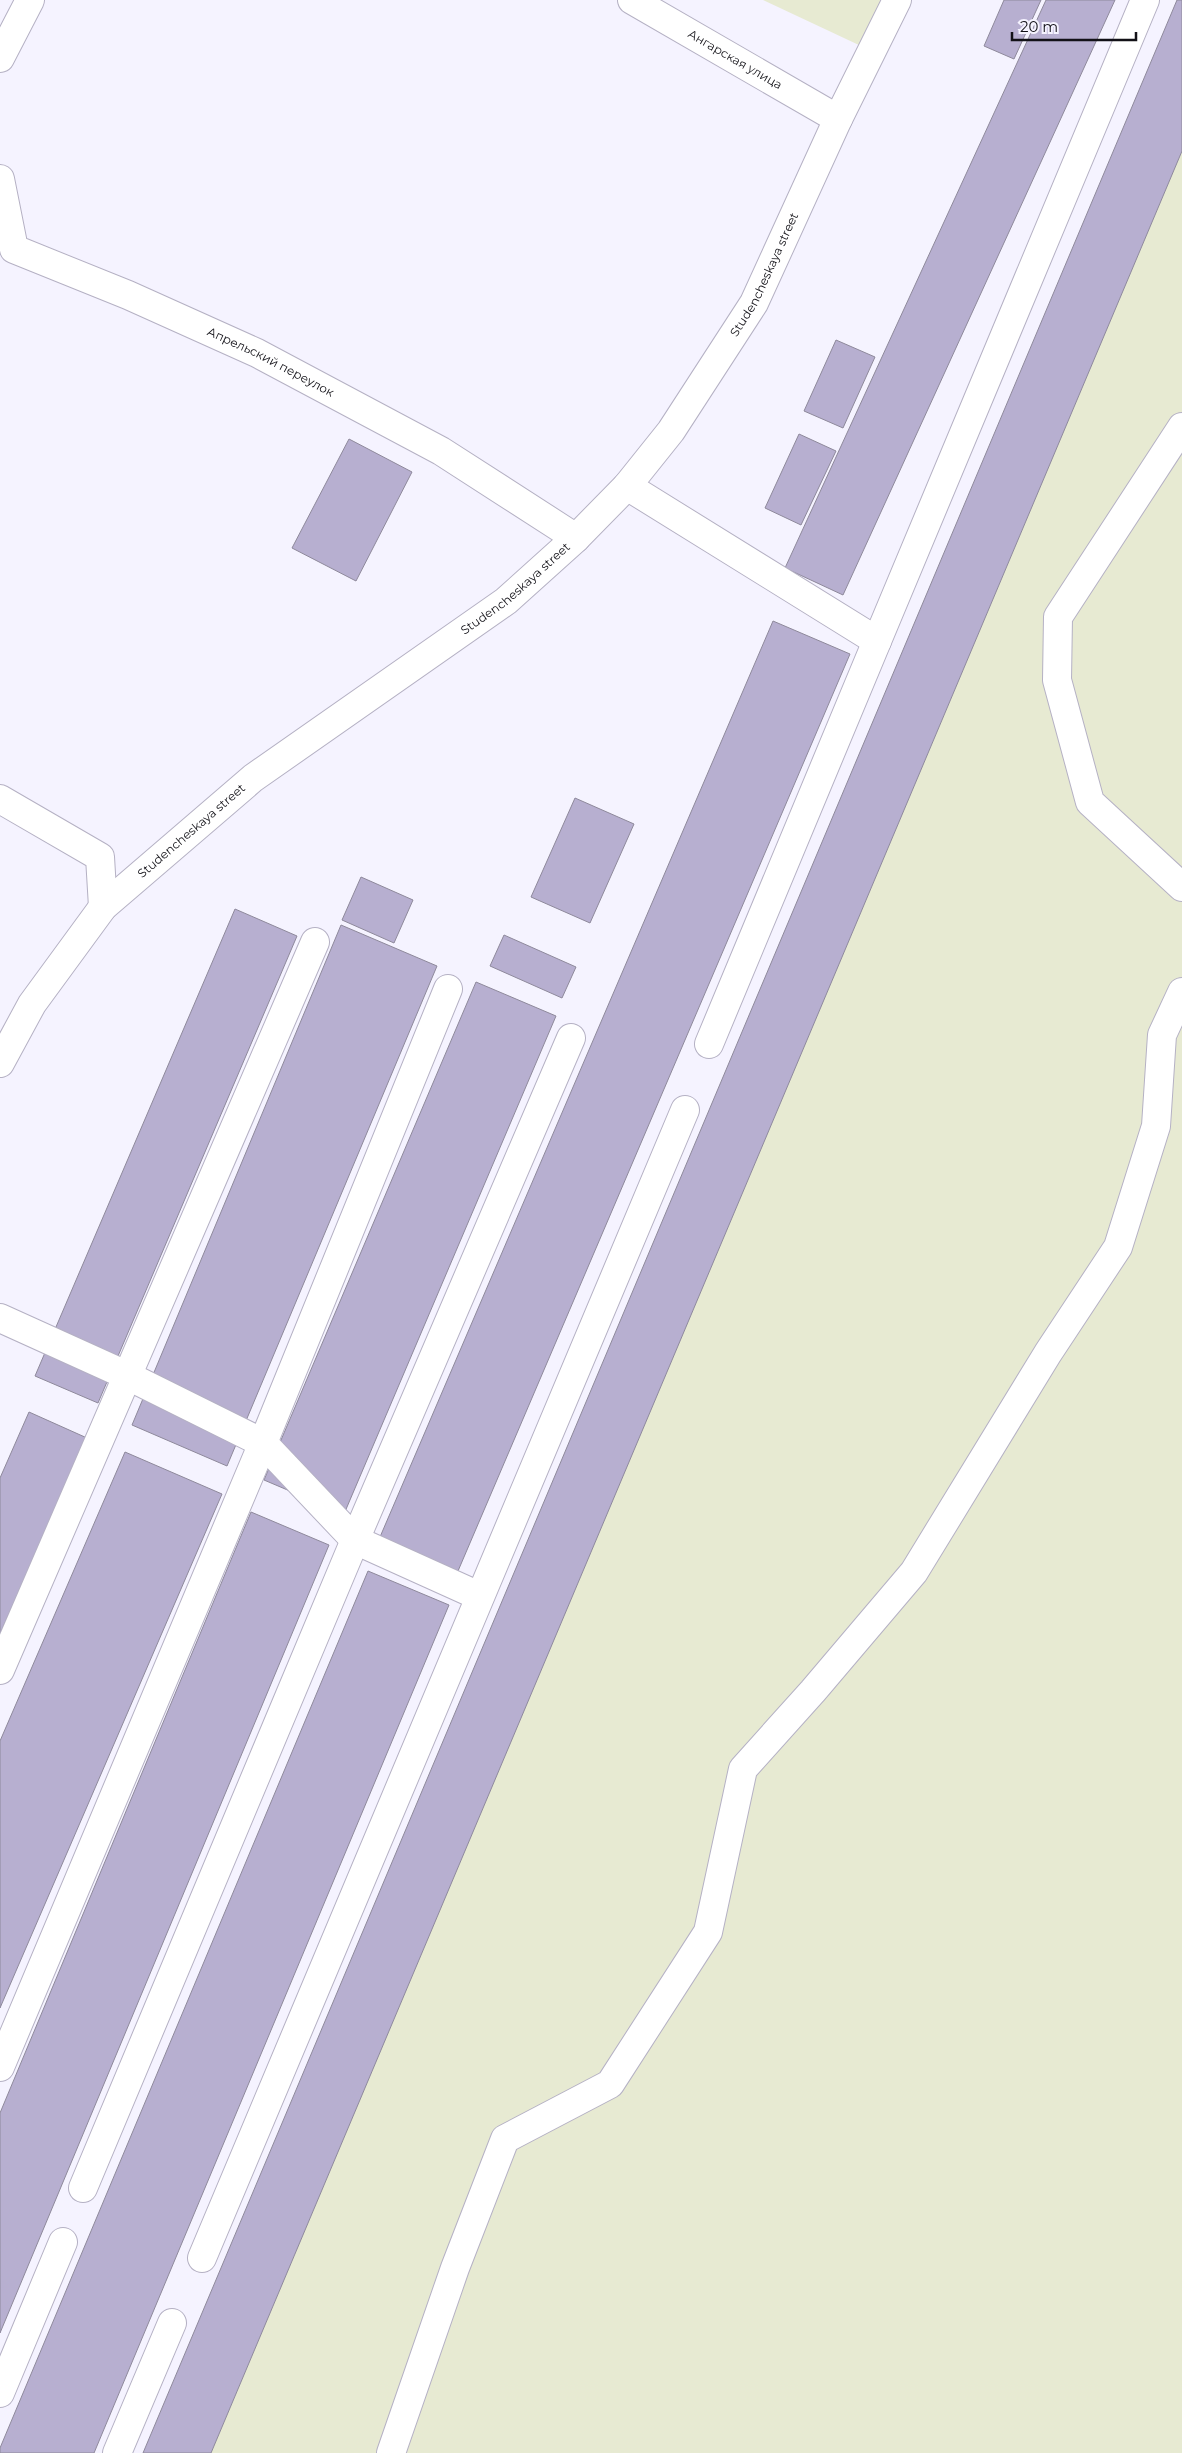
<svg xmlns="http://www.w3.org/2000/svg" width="1182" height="2453" font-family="Montserrat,sans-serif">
<rect width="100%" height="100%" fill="#f5f3ff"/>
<!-- green -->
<g fill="#e7ead2">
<path d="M763 0H881L861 46Z"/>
<path d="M1182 151V2453H211Z"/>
</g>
<!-- building -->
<g fill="#b7afd0" stroke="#8e899b">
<path d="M1004 0H1041L1014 59 984 46Z"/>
<path d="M1046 0H1115L843 595 785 568Z"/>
<path d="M1177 0H1182V151L211 2453H143Z"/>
<path d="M836 340 875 357 843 428 804 411Z"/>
<path d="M799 434 836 451 801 525 765 508Z"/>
<path d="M349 439 412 472 356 581 292 548Z"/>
<path d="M773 621 850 654 458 1571 380 1537Z"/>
<path d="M575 798 634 824 590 923 531 897Z"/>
<path d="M361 877 413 900 394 943 342 920Z"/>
<path d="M235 909 297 936 98 1403 35 1376Z"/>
<path d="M341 925 437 966 227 1466 132 1425Z"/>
<path d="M504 935 576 967 562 998 490 966Z"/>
<path d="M476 982 556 1016 344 1514 264 1480Z"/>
<path d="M29 1412 87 1438 0 1634V1478Z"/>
<path d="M125 1452 222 1494 0 2008V1741Z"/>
<path d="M251 1512 329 1545 0 2333V2113Z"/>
<path d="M368 1571 449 1605 94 2453H0V2448Z"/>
</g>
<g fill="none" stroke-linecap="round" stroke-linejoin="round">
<!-- minor casing -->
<g stroke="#b5b1c4" stroke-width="30">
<g id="minor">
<path id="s1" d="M632 0 838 119"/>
<path d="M0 58 30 0"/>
<path id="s2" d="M0 179 14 249 128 295 257 353 441 451 576 538"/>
<path d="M1182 427 1058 617 1057 680 1090 802 1182 887"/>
<path d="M627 486 877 641 1145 0"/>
<path d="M0 799 100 857 103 907"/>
<path d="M709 1044 877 641"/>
<path d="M0 1318 126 1375 263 1443 355 1540 479 1596"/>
<path d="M0 1670 315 942"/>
<path d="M0 2067 263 1443 448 989"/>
<path d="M83 2188 355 1540 571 1038"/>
<path d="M202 2258 685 1110"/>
<path d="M0 2393 63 2242"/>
<path d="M117 2453 172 2323"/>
<path d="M391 2453 455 2268 505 2139 610 2084 708 1932 743 1769 813 1691 914 1572 1048 1353 1118 1247 1156 1126 1162 1035 1182 992"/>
</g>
</g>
<!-- major casing -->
<g stroke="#b5b1c4" stroke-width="30">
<g id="major">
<path id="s3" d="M0 1063 32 1004 103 907 253 778 506 601 576 538 627 486 671 431 754 303 838 119 897 0"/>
</g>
</g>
<!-- minor -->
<use href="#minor" stroke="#fff" stroke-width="28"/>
<!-- major -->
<use href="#major" stroke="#fff" stroke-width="28"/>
</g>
<g text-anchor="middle" stroke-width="5" stroke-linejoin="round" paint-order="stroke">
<!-- street labels -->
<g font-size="12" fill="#121117" stroke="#f5f3ff">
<text dy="4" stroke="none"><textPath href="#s1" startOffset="119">Ангарская улица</textPath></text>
<text dy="4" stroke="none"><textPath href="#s3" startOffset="1114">Studencheskaya street</textPath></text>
<text dy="4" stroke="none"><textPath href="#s2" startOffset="352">Апрельский переулок</textPath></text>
<text dy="4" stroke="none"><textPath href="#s3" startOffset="709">Studencheskaya street</textPath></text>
<text dy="4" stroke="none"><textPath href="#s3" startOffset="304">Studencheskaya street</textPath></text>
</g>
</g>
<!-- scale -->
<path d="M1012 32v8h124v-8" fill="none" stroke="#121117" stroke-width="2.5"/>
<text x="1020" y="32" font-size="15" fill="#121117" stroke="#f5f3ff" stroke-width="4" paint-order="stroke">20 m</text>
</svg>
